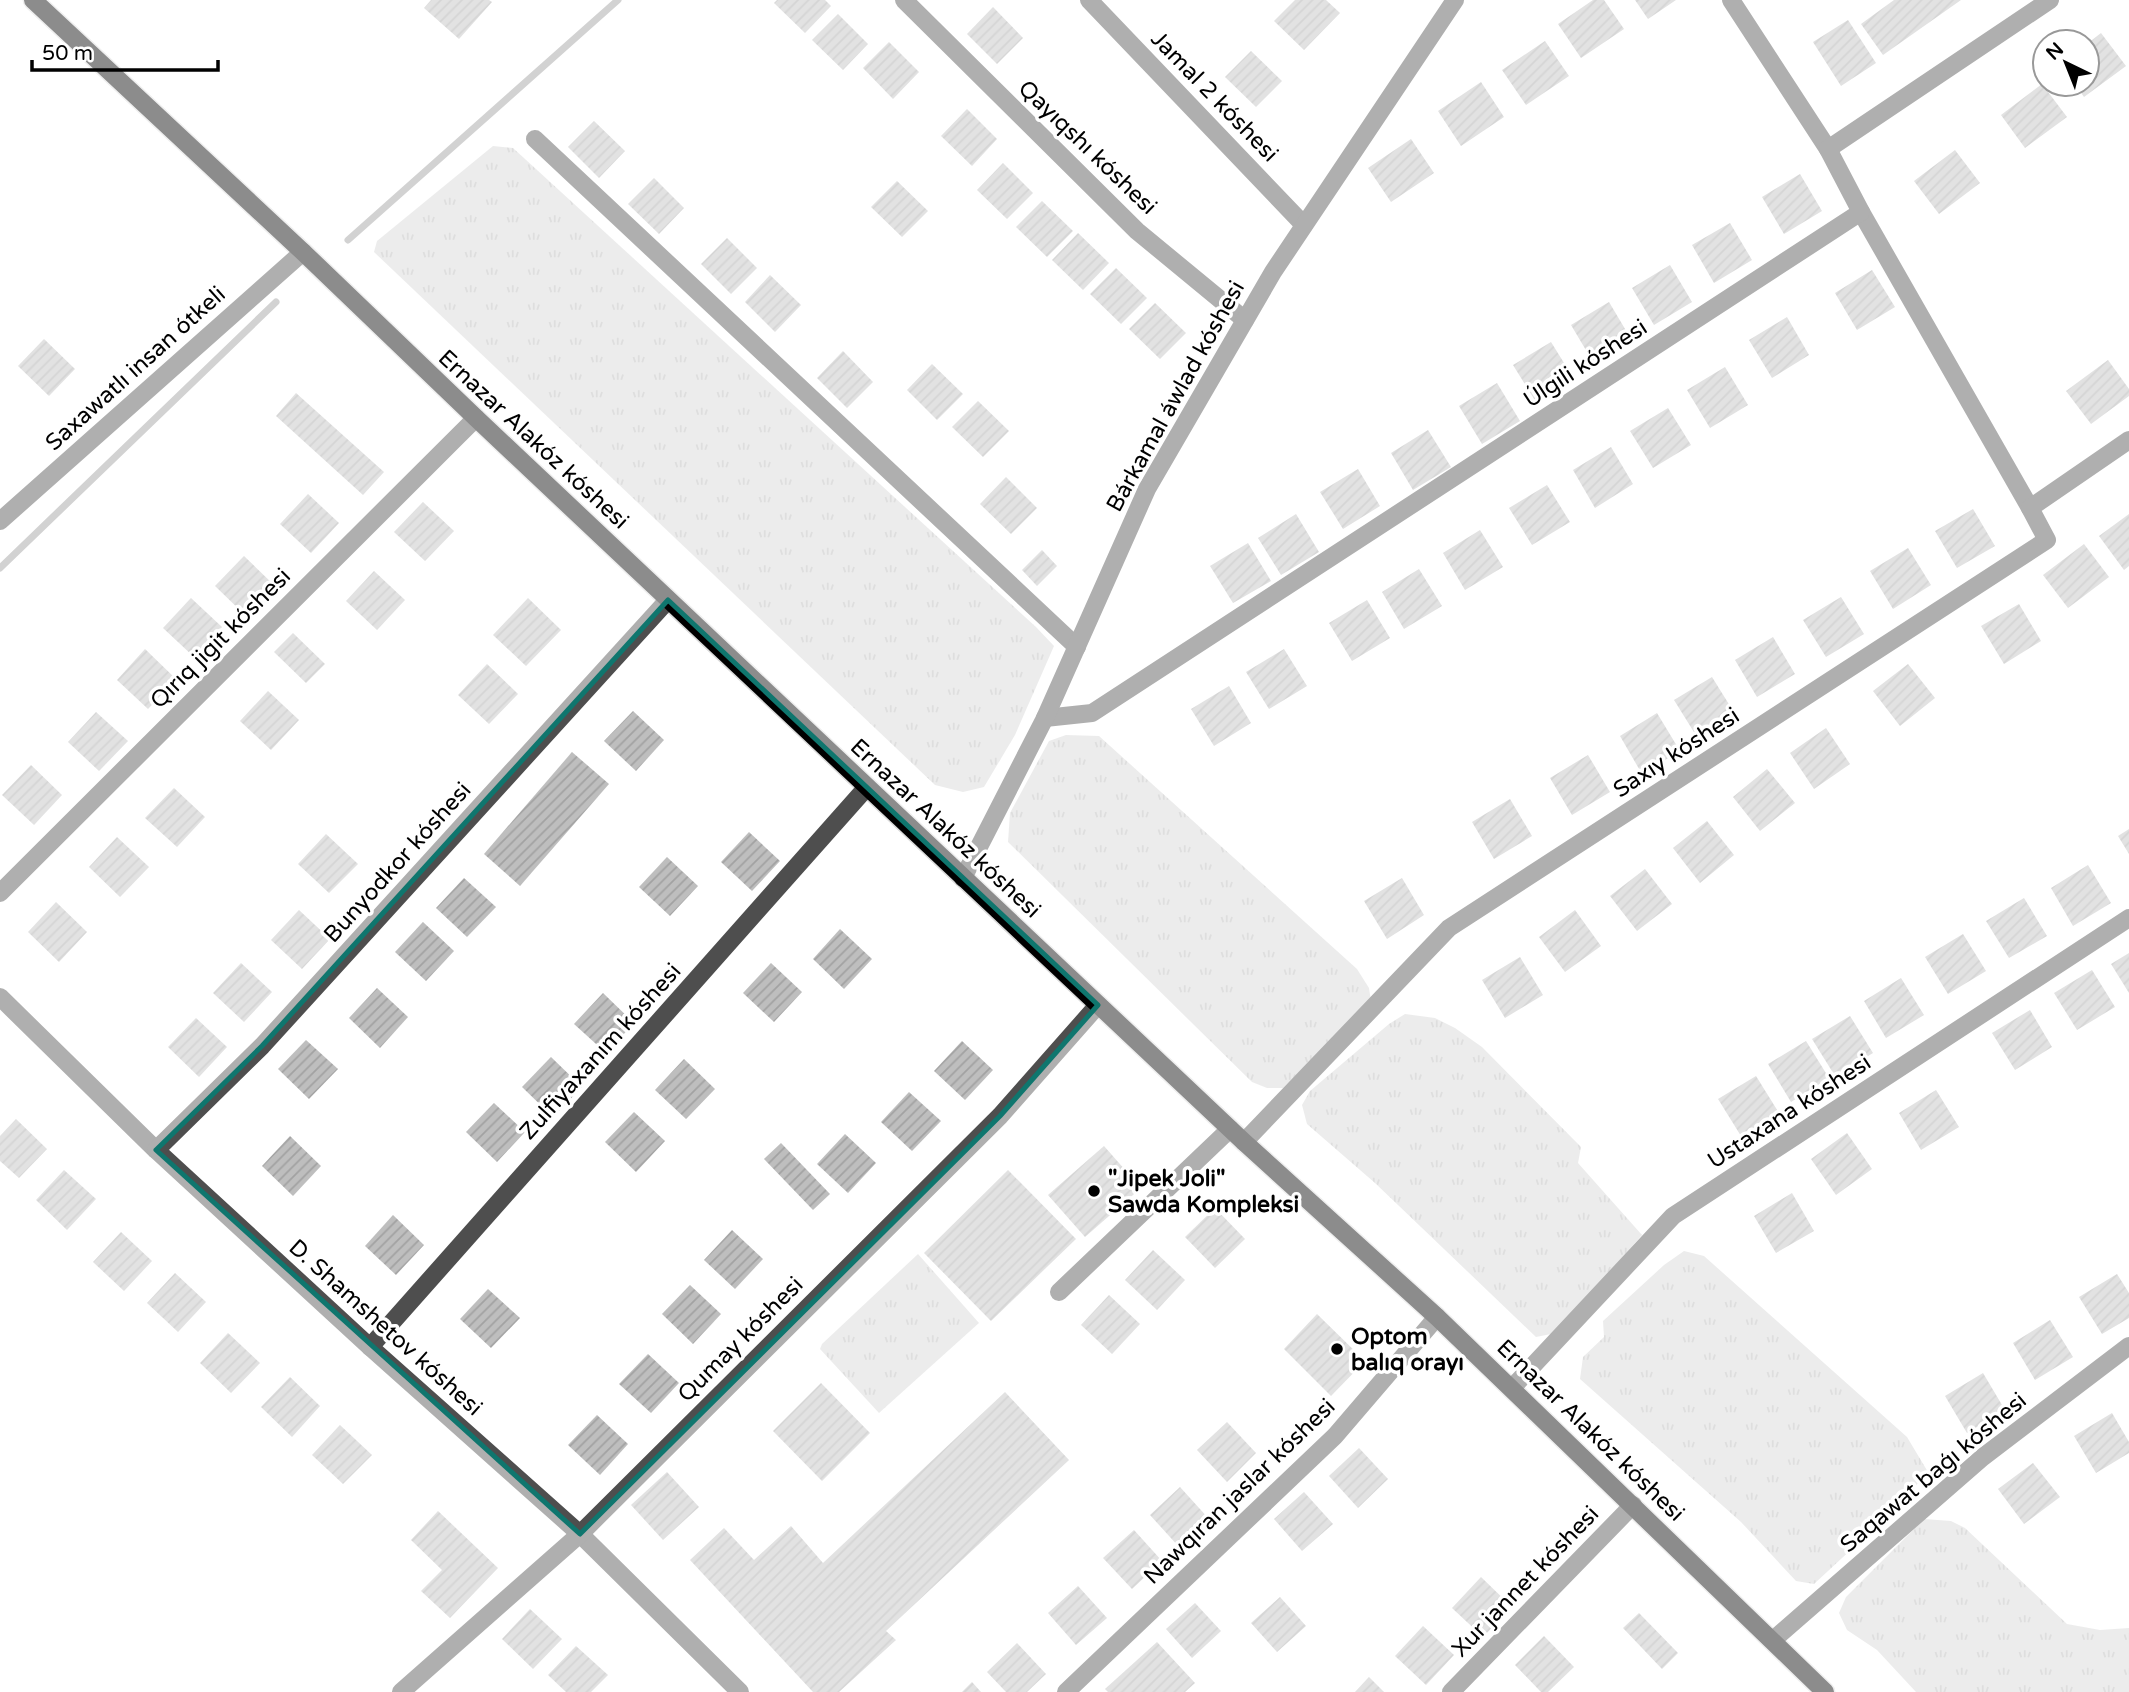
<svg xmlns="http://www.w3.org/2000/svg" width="2129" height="1692" font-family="'Varela Round',sans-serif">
<defs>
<pattern id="grass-tufts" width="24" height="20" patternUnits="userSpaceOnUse" patternTransform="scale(1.75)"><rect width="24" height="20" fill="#d5d5d5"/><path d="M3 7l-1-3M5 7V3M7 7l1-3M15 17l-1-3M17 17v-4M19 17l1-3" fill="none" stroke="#b5b5b5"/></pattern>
<pattern id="building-hatch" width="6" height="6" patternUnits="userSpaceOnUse" patternTransform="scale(1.75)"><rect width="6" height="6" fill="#bebebe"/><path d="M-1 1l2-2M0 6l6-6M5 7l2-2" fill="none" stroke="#a2a2a2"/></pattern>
</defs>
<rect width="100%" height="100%" fill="#fff"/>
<!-- grass -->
<g fill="url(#grass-tufts)">
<path d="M493 146 513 148 1036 627 1054 646 1015 735 984 787 963 792 935 785 374 252 377 241Z"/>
<path d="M1066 735 1099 736 1357 969 1369 988 1371 1001 1283 1088H1267L1252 1082 1008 842 1010 813 1049 741Z"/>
<path d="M1405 1014 1435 1018 1455 1028 1482 1047 1581 1147 1578 1163 1642 1235 1576 1310 1551 1334 1536 1337 1375 1183 1307 1124 1302 1105 1310 1091 1389 1024Z"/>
<path d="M1684 1251 1704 1256 1907 1437 1928 1472 1896 1508 1814 1584 1796 1581 1741 1522 1580 1379 1583 1357 1604 1337 1603 1321 1664 1265Z"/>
<path d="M918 1254 979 1323 879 1413 820 1349 822 1344Z"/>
<path d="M1924 1519 1951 1521 1965 1528 2067 1624 2100 1630 2129 1628V1692H1916L1877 1650 1847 1630 1839 1613 1846 1597Z"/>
</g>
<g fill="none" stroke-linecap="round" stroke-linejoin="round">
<!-- stream -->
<g stroke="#9c9c9c" stroke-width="7">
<path d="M348 240 618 0"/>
<path d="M0 568 276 302"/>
</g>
</g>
<!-- building -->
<g fill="url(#building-hatch)">
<path d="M431 0H489L492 2 459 39 424 8Z"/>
<path d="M777 0H825L831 6 805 33 774 3Z"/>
<path d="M1295 0H1326L1340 13 1304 50 1274 21Z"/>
<path d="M1593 0H1604L1624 29 1581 58 1558 24Z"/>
<path d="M1635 0H1676L1648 19Z"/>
<path d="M1894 0H1961L1883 55 1861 24Z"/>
<path d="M993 7 1023 38 997 64 967 34Z"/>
<path d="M838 14 868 44 843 70 812 40Z"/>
<path d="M1848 20 1876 63 1841 86 1813 42Z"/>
<path d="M2101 33 2126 66 2084 97 2075 84H2087V44Z"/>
<path d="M1545 41 1569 76 1526 105 1502 70Z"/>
<path d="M889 42 919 72 893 99 863 68Z"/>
<path d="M1251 51 1282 81 1256 107 1225 77Z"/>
<path d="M1481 82 1504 117 1461 146 1438 111Z"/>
<path d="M2042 84 2067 117 2025 148 2001 115Z"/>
<path d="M967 109 997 139 972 166 941 136Z"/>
<path d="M594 121 625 151 599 178 568 147Z"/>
<path d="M1411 139 1434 173 1391 202 1368 168Z"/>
<path d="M1955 150 1980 183 1939 214 1914 181Z"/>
<path d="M1003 163 1033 193 1007 219 977 190Z"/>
<path d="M1800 174 1822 211 1784 234 1762 197Z"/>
<path d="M654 178 684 208 659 234 628 204Z"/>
<path d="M897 181 928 211 902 237 871 207Z"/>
<path d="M1042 201 1073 231 1047 257 1016 227Z"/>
<path d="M1730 223 1752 260 1714 283 1692 245Z"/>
<path d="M1078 233 1109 263 1083 290 1052 260Z"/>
<path d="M727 238 757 268 731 294 701 264Z"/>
<path d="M1670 265 1692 302 1654 325 1632 288Z"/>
<path d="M1116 268 1147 298 1121 324 1090 294Z"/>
<path d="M1872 270 1895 307 1857 330 1835 293Z"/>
<path d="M770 275 801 305 775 332 745 302Z"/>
<path d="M1609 302 1631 339 1593 362 1571 325Z"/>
<path d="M1155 303 1186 333 1160 359 1129 329Z"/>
<path d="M1787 317 1809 355 1772 378 1749 340Z"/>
<path d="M44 339 75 369 49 396 18 366Z"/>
<path d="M1551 342 1574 379 1536 402 1513 365Z"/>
<path d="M843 351 873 382 847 408 817 378Z"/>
<path d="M2108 360 2129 389V396L2091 424 2066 391Z"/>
<path d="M932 364 963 394 937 420 907 390Z"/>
<path d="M1725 367 1748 405 1710 428 1687 390Z"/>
<path d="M1497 383 1520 421 1482 444 1459 406Z"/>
<path d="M296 393 384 472 363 495 276 416Z"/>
<path d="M978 401 1009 431 983 457 952 427Z"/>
<path d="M1668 408 1691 445 1653 468 1630 431Z"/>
<path d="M1428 430 1451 467 1413 490 1391 453Z"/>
<path d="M1611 447 1633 484 1595 508 1573 470Z"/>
<path d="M1358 469 1380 506 1343 529 1320 492Z"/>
<path d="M1006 477 1037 508 1011 534 980 504Z"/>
<path d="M1547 485 1570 522 1532 545 1509 508Z"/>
<path d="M308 494 339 523 311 553 280 524Z"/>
<path d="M423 502 454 531 425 561 394 532Z"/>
<path d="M1973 509 1995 546 1957 568 1935 531Z"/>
<path d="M1296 514 1319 552 1281 575 1258 538Z"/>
<path d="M2129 514V566L2124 570 2099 536Z"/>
<path d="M1480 530 1503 567 1465 590 1443 553Z"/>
<path d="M1248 543 1271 581 1233 603 1210 566Z"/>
<path d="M2084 544 2109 577 2068 608 2043 575Z"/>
<path d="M1908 548 1931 585 1893 609 1870 571Z"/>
<path d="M1042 550 1057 566 1037 586 1022 570Z"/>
<path d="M244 556 275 586 246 616 215 586Z"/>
<path d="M1419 569 1442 606 1404 629 1382 592Z"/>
<path d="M374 571 405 600 377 630 346 601Z"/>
<path d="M1841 597 1864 634 1826 657 1803 620Z"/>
<path d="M191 598 222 627 194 657 163 628Z"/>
<path d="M528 598 561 630 526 666 493 635Z"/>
<path d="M1367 600 1390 638 1352 661 1329 623Z"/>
<path d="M2019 604 2041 641 2004 664 1981 626Z"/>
<path d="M293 633 325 664 306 683 274 652Z"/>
<path d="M1773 637 1795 674 1757 697 1735 660Z"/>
<path d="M145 649 176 679 148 709 117 680Z"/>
<path d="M1284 649 1307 686 1269 709 1246 672Z"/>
<path d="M487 664 518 694 489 724 458 695Z"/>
<path d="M1908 664 1935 698 1900 726 1873 691Z"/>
<path d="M1712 677 1735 714 1697 737 1674 700Z"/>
<path d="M1229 686 1251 723 1214 746 1191 709Z"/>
<path d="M268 691 299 720 271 750 240 721Z"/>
<path d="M633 711 664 740 636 771 604 741Z"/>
<path d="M96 712 128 741 99 771 68 742Z"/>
<path d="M1657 713 1680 751 1642 774 1620 736Z"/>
<path d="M1826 728 1850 764 1814 789 1790 753Z"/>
<path d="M572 752 609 784 520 886 484 854Z"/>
<path d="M1588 755 1610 792 1572 815 1550 778Z"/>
<path d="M31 765 62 795 34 825 2 795Z"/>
<path d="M1767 769 1795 803 1760 831 1733 797Z"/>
<path d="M174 788 205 817 177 847 145 818Z"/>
<path d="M1510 799 1532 836 1494 859 1472 822Z"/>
<path d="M1707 821 1734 855 1700 883 1673 848Z"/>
<path d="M2129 829V854L2118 836Z"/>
<path d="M749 832 780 861 752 891 721 862Z"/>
<path d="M326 834 358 864 329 893 298 864Z"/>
<path d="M117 837 149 867 120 897 89 867Z"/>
<path d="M667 857 698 886 670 916 639 887Z"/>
<path d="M2088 865 2111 903 2073 926 2051 888Z"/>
<path d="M1645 869 1672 904 1637 931 1610 896Z"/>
<path d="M464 878 496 907 467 937 436 908Z"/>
<path d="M1402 878 1424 915 1387 939 1364 901Z"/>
<path d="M2024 898 2047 936 2009 958 1986 921Z"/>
<path d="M56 902 87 932 59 962 28 932Z"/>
<path d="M299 910 330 939 302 969 271 940Z"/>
<path d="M1575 910 1601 946 1565 972 1539 937Z"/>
<path d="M423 922 454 951 426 981 395 952Z"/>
<path d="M840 929 872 959 844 989 813 959Z"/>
<path d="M1963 934 1986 971 1948 994 1925 957Z"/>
<path d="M2129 953V993L2111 964Z"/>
<path d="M1520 957 1543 995 1505 1018 1482 980Z"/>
<path d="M241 963 272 992 244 1022 213 993Z"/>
<path d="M771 963 802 992 774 1022 743 993Z"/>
<path d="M2092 970 2115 1007 2077 1030 2054 993Z"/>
<path d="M1901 978 1924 1015 1886 1038 1864 1001Z"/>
<path d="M377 988 408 1017 380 1048 349 1018Z"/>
<path d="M603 993 634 1023 606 1053 574 1024Z"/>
<path d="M2030 1010 2052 1047 2015 1070 1992 1033Z"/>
<path d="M1850 1016 1873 1053 1835 1076 1812 1039Z"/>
<path d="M196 1018 227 1047 199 1077 168 1047Z"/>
<path d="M306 1040 338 1069 309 1099 278 1069Z"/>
<path d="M962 1041 993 1070 965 1100 934 1071Z"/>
<path d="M1806 1041 1829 1078 1791 1102 1768 1064Z"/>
<path d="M551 1057 582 1087 553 1117 522 1087Z"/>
<path d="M684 1059 715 1089 686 1119 655 1090Z"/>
<path d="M1756 1076 1779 1113 1741 1136 1718 1099Z"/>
<path d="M1936 1090 1959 1127 1921 1150 1899 1113Z"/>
<path d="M909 1092 941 1121 912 1151 881 1122Z"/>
<path d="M494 1103 525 1132 497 1162 466 1132Z"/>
<path d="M634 1112 665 1141 636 1172 605 1142Z"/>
<path d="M16 1119 47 1149 19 1178 0 1161V1136Z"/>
<path d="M1847 1133 1872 1169 1836 1195 1811 1159Z"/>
<path d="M845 1134 876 1163 848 1193 817 1164Z"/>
<path d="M290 1136 321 1166 293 1196 262 1166Z"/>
<path d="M781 1143 830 1194 813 1210 764 1159Z"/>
<path d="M1104 1146 1141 1188 1085 1237 1048 1195Z"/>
<path d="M64 1170 96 1199 67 1230 36 1200Z"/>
<path d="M1008 1170 1076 1239 991 1321 924 1253Z"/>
<path d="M1792 1193 1814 1231 1776 1253 1754 1216Z"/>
<path d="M1215 1208 1245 1239 1215 1268 1185 1237Z"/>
<path d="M393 1215 424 1245 396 1275 365 1246Z"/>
<path d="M732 1230 763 1259 735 1289 704 1260Z"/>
<path d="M121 1232 152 1261 124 1291 93 1262Z"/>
<path d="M1153 1250 1185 1280 1157 1310 1125 1280Z"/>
<path d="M175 1273 206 1302 178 1332 147 1303Z"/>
<path d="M2117 1274 2129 1293V1318L2102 1334 2079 1297Z"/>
<path d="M690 1285 721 1314 693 1344 662 1314Z"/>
<path d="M488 1289 520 1318 491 1348 460 1319Z"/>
<path d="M1109 1295 1140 1324 1112 1354 1081 1325Z"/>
<path d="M1317 1314 1365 1361 1331 1396 1284 1349Z"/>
<path d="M2050 1320 2073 1357 2035 1380 2013 1343Z"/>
<path d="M228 1333 260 1363 231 1393 200 1363Z"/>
<path d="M648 1354 679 1383 651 1413 619 1384Z"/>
<path d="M1983 1373 2005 1410 1967 1433 1945 1396Z"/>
<path d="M290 1377 320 1406 292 1437 261 1407Z"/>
<path d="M821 1383 870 1433 822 1481 773 1431Z"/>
<path d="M1005 1392 1069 1460 886 1631 896 1640 839 1692H813L690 1560 724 1528 754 1560 791 1526 823 1563Z"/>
<path d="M2112 1413 2129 1442V1453L2096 1473 2074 1436Z"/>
<path d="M597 1415 628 1444 600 1475 568 1445Z"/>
<path d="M1227 1422 1256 1453 1227 1482 1197 1450Z"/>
<path d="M340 1425 372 1455 343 1484 312 1455Z"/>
<path d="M1359 1448 1388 1479 1358 1508 1329 1476Z"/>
<path d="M2033 1463 2060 1497 2024 1524 1998 1489Z"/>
<path d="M667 1472 699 1507 663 1540 631 1505Z"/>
<path d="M1180 1487 1209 1519 1179 1547 1150 1515Z"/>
<path d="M1304 1492 1333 1524 1302 1551 1274 1519Z"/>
<path d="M438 1511 498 1568 450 1618 421 1591 442 1570 411 1540Z"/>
<path d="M1134 1530 1162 1561 1132 1589 1103 1558Z"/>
<path d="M1481 1577 1512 1607 1483 1637 1452 1608Z"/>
<path d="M1078 1586 1107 1618 1076 1645 1048 1613Z"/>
<path d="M1280 1597 1306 1626 1277 1652 1251 1623Z"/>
<path d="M1195 1603 1221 1631 1192 1658 1166 1629Z"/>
<path d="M530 1609 562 1639 533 1669 502 1639Z"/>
<path d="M1639 1613 1678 1653 1662 1669 1623 1628Z"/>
<path d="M1423 1626 1454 1655 1426 1685 1395 1656Z"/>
<path d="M1544 1636 1574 1667 1548 1692H1541L1515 1665Z"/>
<path d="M1157 1642 1195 1683 1185 1692H1108L1105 1689Z"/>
<path d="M1017 1643 1046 1674 1027 1692H1006L987 1672Z"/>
<path d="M576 1646 608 1675 591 1692H566L548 1675Z"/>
<path d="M1369 1677 1384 1692H1355Z"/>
<path d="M972 1682 981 1692H962Z"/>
</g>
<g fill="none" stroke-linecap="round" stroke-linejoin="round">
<!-- major casing -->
<g stroke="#dbdbdb" stroke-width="21">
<path id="major" d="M33 0 303 252 476 418 1244 1142 1437 1317 1825 1692"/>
</g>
<!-- minor -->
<g stroke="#4e4e4e" stroke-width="18">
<path d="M904 0 1137 231 1245 320"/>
<path d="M1089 0 1304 225"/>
<path d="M1731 0 1828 149"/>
<path d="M535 139 1077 647"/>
<path d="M1861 212 2030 508"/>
<path d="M0 521 303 252"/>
<path d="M1045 718 1092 713 1861 212 1828 149 2050 0"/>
<path d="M963 878 1045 718 1147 489 1273 272 1455 0"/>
<path d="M0 893 476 418"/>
<path d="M0 997 156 1150 370 1347 580 1534 740 1692"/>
<path d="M1244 1142 1449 928 2047 540 2030 508 2129 440"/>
<path d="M156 1150 262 1046 668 600"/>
<path d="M1059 1292 1230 1129"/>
<path d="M370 1347 867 787"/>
<path d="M1512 1388 1673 1216 2129 918"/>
<path d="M1773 1640 1983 1457 2129 1346"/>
<path d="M401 1692 580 1534 1000 1116 1098 1005"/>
<path d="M1066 1692 1335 1436 1437 1317"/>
<path d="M1451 1692 1633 1505"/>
</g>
<!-- major -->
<use href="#major" stroke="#000" stroke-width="18"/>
</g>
<!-- marked area -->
<path d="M0 0H2129V1692H0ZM668 600 1098 1005 1000 1116 580 1534 156 1150 262 1046Z" fill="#fff" fill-opacity=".55" fill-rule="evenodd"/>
<path fill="none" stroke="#0f766e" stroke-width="5" stroke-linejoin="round" d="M668 600 1098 1005 1000 1116 580 1534 156 1150 262 1046Z"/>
<!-- markers -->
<g fill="#000" stroke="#fff" stroke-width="2.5">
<circle cx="1094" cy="1191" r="7"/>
<circle cx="1337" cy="1349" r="7"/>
</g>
<g text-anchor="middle" stroke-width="7" stroke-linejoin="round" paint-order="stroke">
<!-- street labels -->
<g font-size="23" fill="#000" stroke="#fff">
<text transform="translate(1215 96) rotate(46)" y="8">Jamal 2 kóshesi</text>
<text transform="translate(1088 147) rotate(44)" y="8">Qayıqshı kóshesi</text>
<text transform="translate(1585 363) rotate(-33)" y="8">Úlgili kóshesi</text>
<text transform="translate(135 368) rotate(-42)" y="8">Saxawatlı insan ótkeli</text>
<text transform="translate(1175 396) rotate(-61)" y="8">Bárkamal áwlad kóshesi</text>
<text transform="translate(534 439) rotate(43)" y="8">Ernazar Alakóz kóshesi</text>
<text transform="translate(220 638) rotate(-45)" y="8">Qırıq jigit kóshesi</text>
<text transform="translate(1676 752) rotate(-33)" y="8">Saxıy kóshesi</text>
<text transform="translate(946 828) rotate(43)" y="8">Ernazar Alakóz kóshesi</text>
<text transform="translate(397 862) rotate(-48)" y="8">Bunyodkor kóshesi</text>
<text transform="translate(600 1051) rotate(-48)" y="8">Zulfiyaxanım kóshesi</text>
<text transform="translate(1789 1111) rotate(-33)" y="8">Ustaxana kóshesi</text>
<text transform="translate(386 1327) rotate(42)" y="8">D. Shamshetov kóshesi</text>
<text transform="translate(740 1339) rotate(-45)" y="8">Qumay kóshesi</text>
<text transform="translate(1591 1430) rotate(44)" y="8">Ernazar Alakóz kóshesi</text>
<text transform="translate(1933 1472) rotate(-40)" y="8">Saqawat baǵı kóshesi</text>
<text transform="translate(1239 1491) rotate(-44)" y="8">Nawqıran jaslar kóshesi</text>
<text transform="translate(1525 1581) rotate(-46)" y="8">Xur jannet kóshesi</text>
</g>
<!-- poi labels -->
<g font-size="23" font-weight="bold" fill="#000" stroke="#fff" text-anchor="start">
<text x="1108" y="1186">"Jipek Joli"<tspan x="1108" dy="26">Sawda Kompleksi</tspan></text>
<text x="1351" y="1344">Optom<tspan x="1351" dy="26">balıq orayı</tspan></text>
</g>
</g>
<!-- north arrow -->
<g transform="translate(2066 63) rotate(317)"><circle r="33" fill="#ffffff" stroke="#999999" stroke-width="2"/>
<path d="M0-5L12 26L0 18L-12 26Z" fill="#000000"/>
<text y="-10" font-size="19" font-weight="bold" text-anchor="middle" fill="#000000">N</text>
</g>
<!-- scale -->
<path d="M32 60v10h186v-10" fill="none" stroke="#000000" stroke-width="3.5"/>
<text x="42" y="60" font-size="21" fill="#000000" stroke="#ffffff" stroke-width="5" paint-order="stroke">50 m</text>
</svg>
